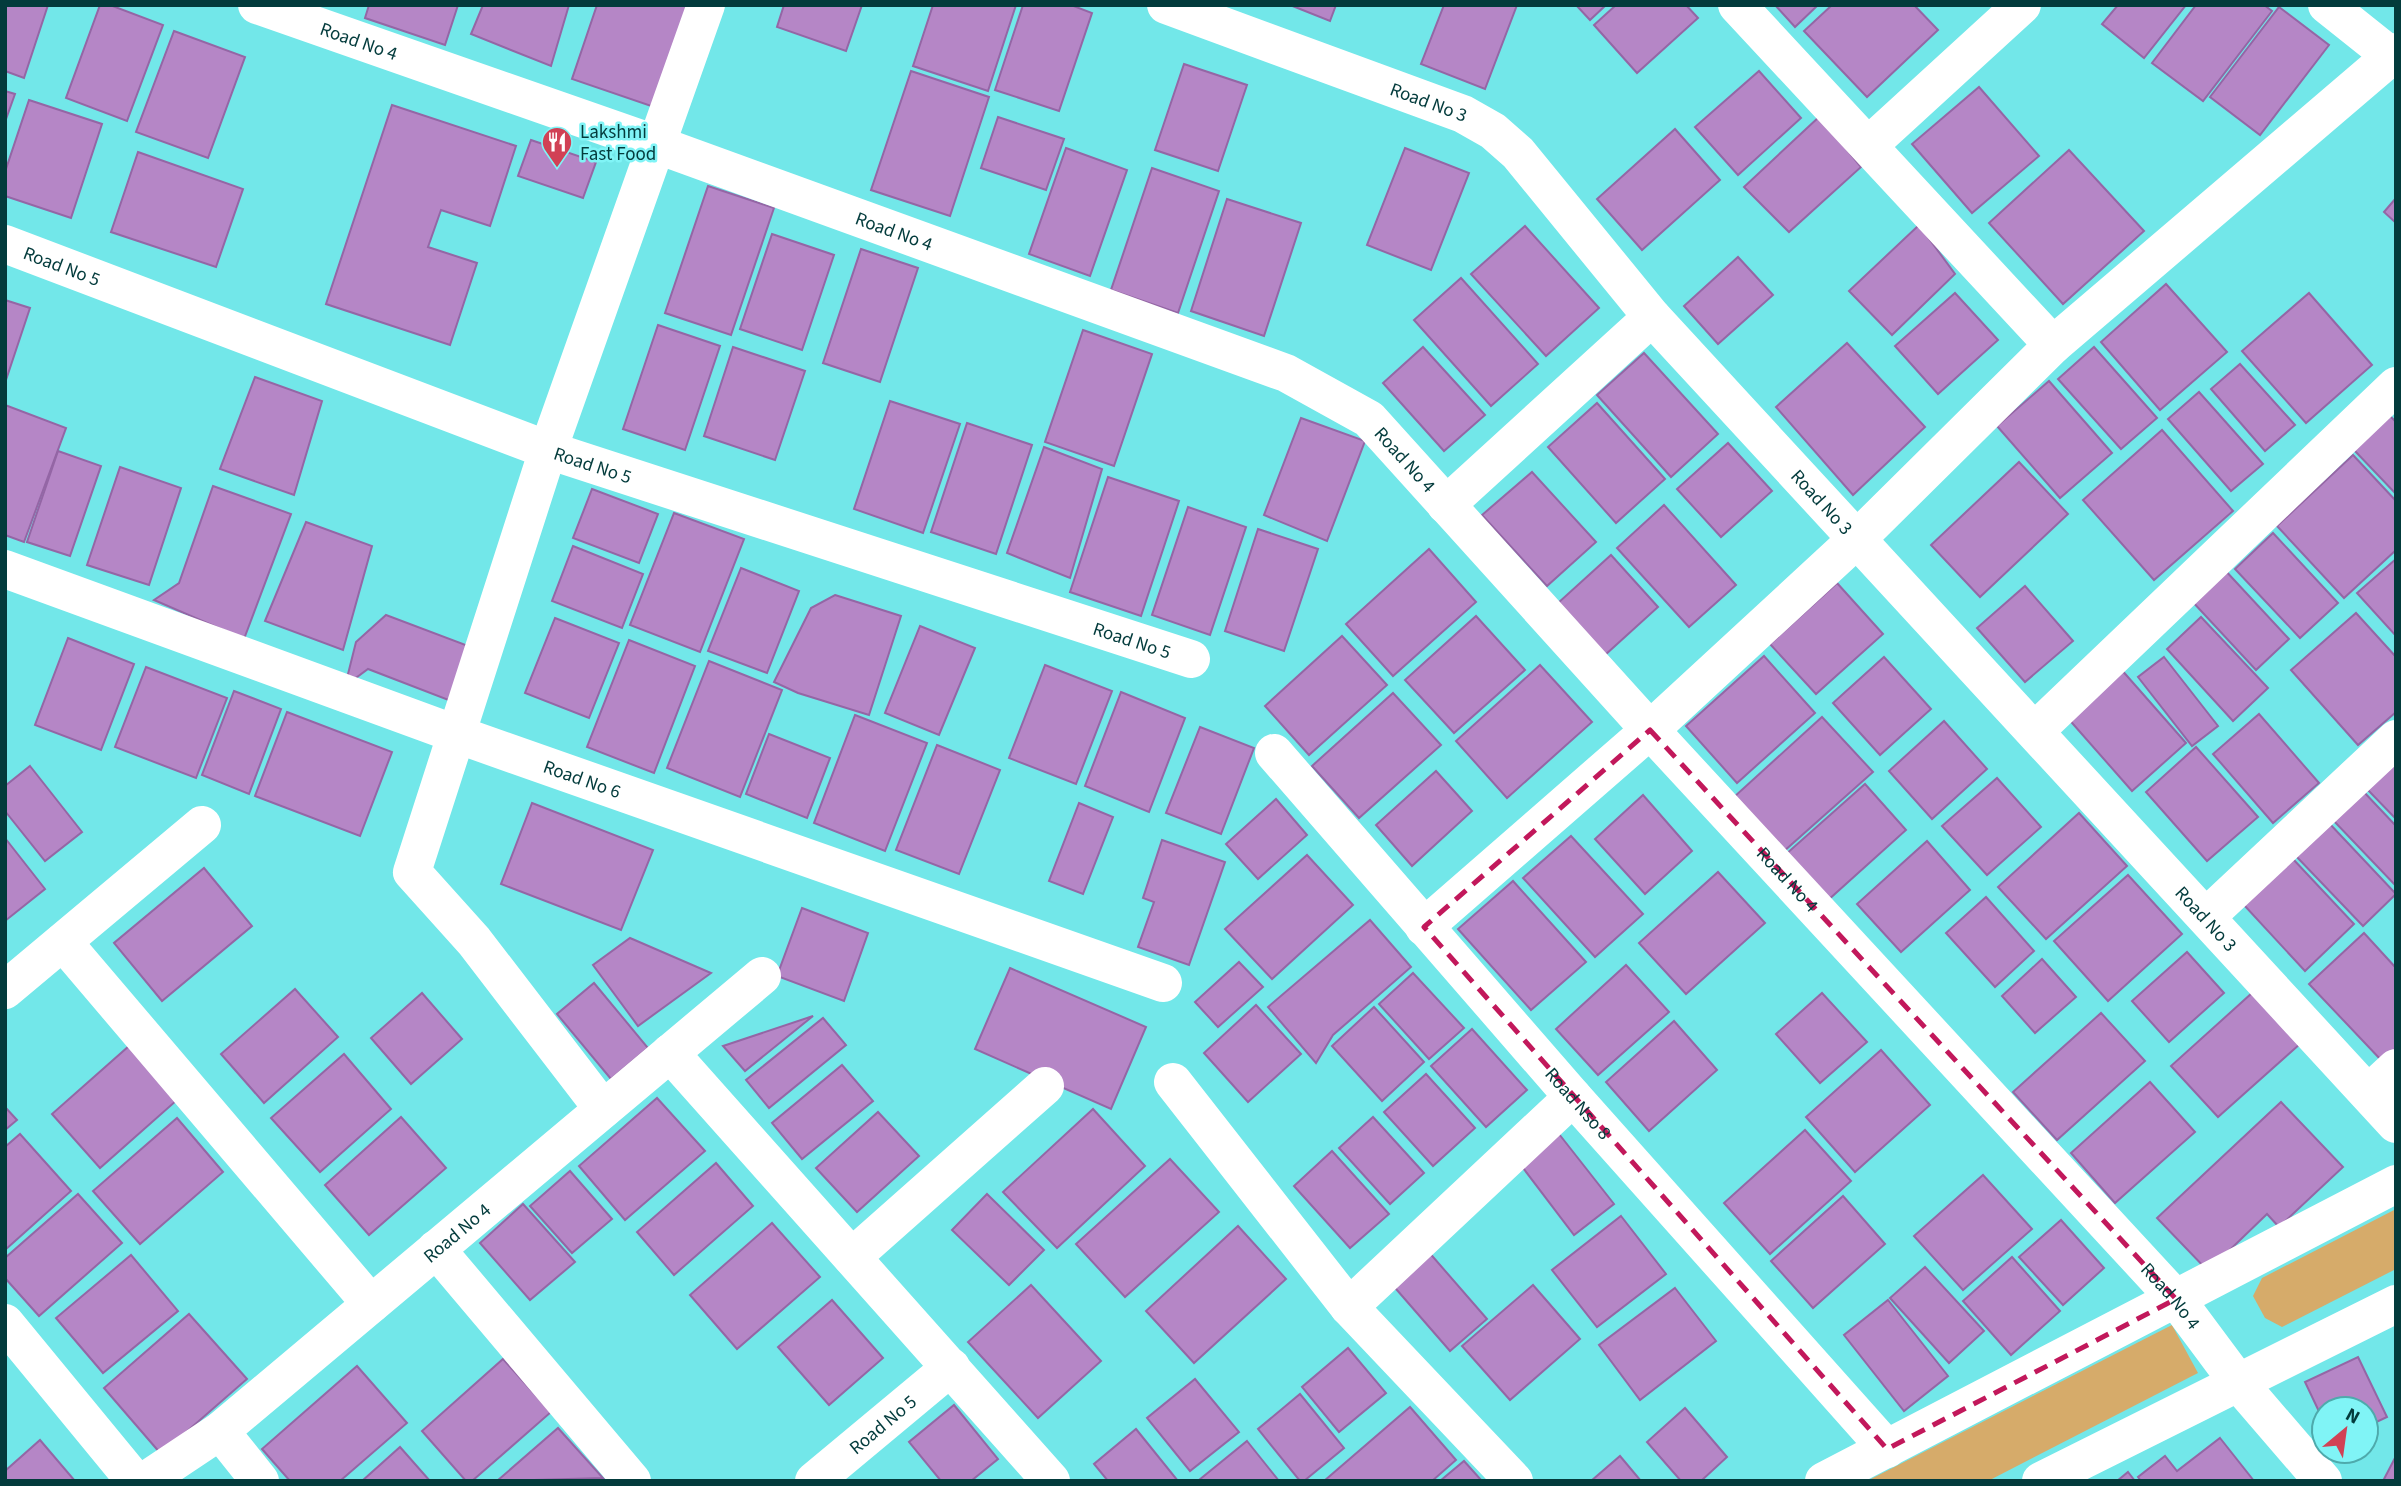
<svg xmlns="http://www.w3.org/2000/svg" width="2401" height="1486" font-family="'Source Sans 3',sans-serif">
<rect width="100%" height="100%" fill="#72e7e9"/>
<!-- green -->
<g fill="#d6ab6a">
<path d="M2396 1209V1269L2282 1327 2265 1318 2253 1296 2262 1278Z"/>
<path d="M2172 1325 2198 1373 1988 1481H1867Z"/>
</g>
<!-- building -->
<g fill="#b586c6" stroke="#9466a5" stroke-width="2">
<path d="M5 5H48L24 78 5 71Z"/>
<path d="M100 5H110L163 25 127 121 66 98Z"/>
<path d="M369 5H458L445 45 365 18Z"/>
<path d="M483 5H569L551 66 471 34Z"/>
<path d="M597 5H691L657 108 572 79Z"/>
<path d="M784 5H862L846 51 777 27Z"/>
<path d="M933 5H1016L988 91 913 66Z"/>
<path d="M1023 5H1071L1092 13 1059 111 995 90Z"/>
<path d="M1290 5H1336L1330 21Z"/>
<path d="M1444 5H1517L1485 89 1421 64Z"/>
<path d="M1576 5H1606L1590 20Z"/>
<path d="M1616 5H1686L1698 18 1637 73 1594 25Z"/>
<path d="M1775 5H1818L1795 27Z"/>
<path d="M1832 5H1914L1938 30 1867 97 1804 31Z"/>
<path d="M2118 5H2186L2144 58 2102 24Z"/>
<path d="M2196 5H2264L2272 11 2203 101 2152 63Z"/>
<path d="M2279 7 2329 45 2260 135 2210 97Z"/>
<path d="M174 31 245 57 208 158 136 132Z"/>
<path d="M1184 64 1247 85 1218 171 1155 150Z"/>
<path d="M911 71 989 97 950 216 871 190Z"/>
<path d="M1759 71 1801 118 1738 175 1695 127Z"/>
<path d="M1979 87 2039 156 1972 213 1912 144Z"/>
<path d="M5 91 15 94 5 122Z"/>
<path d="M29 100 102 124 71 218 5 196V172Z"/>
<path d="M392 105 516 146 490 226 441 210 428 247 477 263 450 345 326 304Z"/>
<path d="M1820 116 1861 167 1789 232 1744 187Z"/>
<path d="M998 117 1064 139 1046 190 981 168Z"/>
<path d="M1675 129 1720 180 1642 250 1597 199Z"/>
<path d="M531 140 596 162 583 198 518 176Z"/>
<path d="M1066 148 1127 170 1090 276 1029 254Z"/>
<path d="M1405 148 1469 173 1431 270 1367 245Z"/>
<path d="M2069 150 2144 231 2063 304 1989 223Z"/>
<path d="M138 152 243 189 216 267 111 232Z"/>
<path d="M1152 168 1219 191 1178 313 1111 290Z"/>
<path d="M708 186 774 208 731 335 665 313Z"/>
<path d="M2396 198V223L2384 212Z"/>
<path d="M1227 199 1301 223 1264 336 1191 311Z"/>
<path d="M1919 225 1955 274 1892 335 1849 291Z"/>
<path d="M1525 226 1599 308 1546 356 1471 274Z"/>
<path d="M772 234 834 255 802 350 740 329Z"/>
<path d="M861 249 918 268 880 382 823 363Z"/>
<path d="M1738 257 1773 295 1718 344 1684 306Z"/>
<path d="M1461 278 1538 364 1491 406 1414 320Z"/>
<path d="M2166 284 2227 352 2160 410 2101 342Z"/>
<path d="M1955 293 1998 340 1938 394 1895 346Z"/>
<path d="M2309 293 2372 365 2306 423 2242 351Z"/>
<path d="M5 300 30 308 5 383Z"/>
<path d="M658 325 720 346 685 450 623 429Z"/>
<path d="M1083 330 1152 354 1114 466 1045 442Z"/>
<path d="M1847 343 1925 427 1853 495 1776 407Z"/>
<path d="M733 347 805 371 775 460 704 436Z"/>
<path d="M1423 347 1485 415 1444 451 1383 383Z"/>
<path d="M2094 347 2157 418 2121 449 2058 379Z"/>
<path d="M1644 353 1718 434 1671 477 1597 395Z"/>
<path d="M2240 364 2295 425 2265 451 2211 389Z"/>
<path d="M255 377 322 401 294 495 220 469Z"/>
<path d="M2049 381 2112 453 2060 498 1997 426Z"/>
<path d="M2199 392 2263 464 2231 491 2168 419Z"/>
<path d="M890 401 960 424 923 533 854 509Z"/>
<path d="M1597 403 1665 479 1616 523 1548 447Z"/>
<path d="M5 405 66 428 24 542 5 535Z"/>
<path d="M2390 416 2396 422V494L2354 450Z"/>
<path d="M1301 418 1365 441 1327 541 1264 515Z"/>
<path d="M967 423 1032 445 996 554 931 532Z"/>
<path d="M2162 430 2233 511 2154 580 2083 500Z"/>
<path d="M1728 443 1772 491 1721 537 1677 489Z"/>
<path d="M1044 447 1102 469 1070 578 1007 553Z"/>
<path d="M58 451 101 466 70 556 27 542Z"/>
<path d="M2353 455 2396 501V550L2344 598 2277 526Z"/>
<path d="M2019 462 2068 514 1980 597 1931 545Z"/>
<path d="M120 467 181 488 149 585 87 565Z"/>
<path d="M1532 472 1596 542 1547 586 1482 515Z"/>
<path d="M1108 477 1179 501 1141 616 1070 592Z"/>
<path d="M213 486 291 514 244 639 154 600 179 583Z"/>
<path d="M592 489 658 514 639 563 573 538Z"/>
<path d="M1664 505 1736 585 1689 627 1617 548Z"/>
<path d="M1188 507 1246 527 1210 635 1152 615Z"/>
<path d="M674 513 744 539 700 652 630 625Z"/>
<path d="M306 522 372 546 343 650 265 621Z"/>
<path d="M1258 529 1318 549 1284 651 1225 631Z"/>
<path d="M2273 533 2338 603 2300 638 2235 569Z"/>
<path d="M573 546 643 574 622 628 552 601Z"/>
<path d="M1429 549 1476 602 1393 676 1346 624Z"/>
<path d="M1611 555 1658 607 1605 655 1558 603Z"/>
<path d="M2396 559V636L2357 593Z"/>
<path d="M741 568 799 591 767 673 708 651Z"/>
<path d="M2223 568 2289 639 2256 670 2190 599Z"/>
<path d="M1837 583 1883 634 1816 694 1770 644Z"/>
<path d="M2025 586 2073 641 2025 682 1977 628Z"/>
<path d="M835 595 901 616 869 715 798 693 774 682 811 608Z"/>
<path d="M2356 613 2396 657V712L2358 745 2291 670Z"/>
<path d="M386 615 471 647 451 701 368 669 345 686 356 642Z"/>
<path d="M1476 616 1525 670 1454 733 1405 680Z"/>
<path d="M2201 617 2268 688 2233 721 2167 649Z"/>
<path d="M555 618 619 643 589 718 525 693Z"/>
<path d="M920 626 975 648 939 735 885 713Z"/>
<path d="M1342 636 1387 685 1309 755 1265 706Z"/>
<path d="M68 638 134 664 101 750 35 725Z"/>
<path d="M629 640 695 666 654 773 587 747Z"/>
<path d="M1764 656 1815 713 1737 783 1686 726Z"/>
<path d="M1884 657 1931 709 1880 755 1833 703Z"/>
<path d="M2164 657 2218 726 2192 746 2138 677Z"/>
<path d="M709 661 782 690 740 797 667 768Z"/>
<path d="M1045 665 1112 691 1076 784 1009 758Z"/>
<path d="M1540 665 1592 722 1507 798 1456 741Z"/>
<path d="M146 667 227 698 196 778 115 747Z"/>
<path d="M2120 668 2186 743 2132 791 2066 716Z"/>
<path d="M234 691 281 709 249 794 202 775Z"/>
<path d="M1121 692 1185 718 1149 812 1085 786Z"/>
<path d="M1393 693 1441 745 1359 818 1312 766Z"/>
<path d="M287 712 392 752 360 836 255 796Z"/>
<path d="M2259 714 2319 783 2273 823 2213 754Z"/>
<path d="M855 715 927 743 885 851 814 823Z"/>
<path d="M1822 717 1873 772 1783 852 1734 797Z"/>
<path d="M1944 721 1987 769 1932 819 1889 771Z"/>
<path d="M1200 727 1254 748 1221 834 1166 813Z"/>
<path d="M769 734 830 758 807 818 746 794Z"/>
<path d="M937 745 1000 770 959 874 896 850Z"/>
<path d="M2196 747 2258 817 2207 861 2146 792Z"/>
<path d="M2396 759V819L2366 788Z"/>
<path d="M30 766 82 832 45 861 5 811V786Z"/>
<path d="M1436 771 1472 811 1412 866 1376 825Z"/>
<path d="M1997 778 2041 827 1987 875 1942 826Z"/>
<path d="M1865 784 1906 830 1827 901 1785 855Z"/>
<path d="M2362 790 2396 826V886L2332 819Z"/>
<path d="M1643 795 1692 851 1645 894 1595 839Z"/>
<path d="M1276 799 1307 835 1258 879 1226 844Z"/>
<path d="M532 803 653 850 621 930 501 884Z"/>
<path d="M1079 803 1113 817 1083 894 1049 881Z"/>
<path d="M2079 813 2127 866 2046 939 1998 887Z"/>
<path d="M2328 822 2396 894 2363 926 2294 854Z"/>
<path d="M1571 836 1643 914 1595 957 1523 878Z"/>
<path d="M5 838 45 889 5 921Z"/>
<path d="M1162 840 1225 862 1189 965 1138 947 1154 902 1143 898Z"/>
<path d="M1927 841 1970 890 1901 952 1857 904Z"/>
<path d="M1307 855 1353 905 1272 979 1225 929Z"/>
<path d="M2293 859 2354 924 2305 971 2244 905Z"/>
<path d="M204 868 252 926 162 1001 114 943Z"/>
<path d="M1718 872 1765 923 1686 994 1639 943Z"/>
<path d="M2128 875 2182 934 2108 1001 2054 941Z"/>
<path d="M1513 881 1586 962 1531 1010 1458 929Z"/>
<path d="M1986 897 2034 951 1995 987 1946 933Z"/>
<path d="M802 908 868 933 844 1001 777 976Z"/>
<path d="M1370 920 1411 967 1333 1035 1316 1063 1268 1007Z"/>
<path d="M2364 933 2396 968V1048L2382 1061 2309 984Z"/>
<path d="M630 938 711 973 638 1026 593 965Z"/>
<path d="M2187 952 2224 993 2169 1042 2132 1001Z"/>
<path d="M2042 959 2076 997 2035 1033 2002 996Z"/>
<path d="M1239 962 1263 987 1218 1027 1195 1002Z"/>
<path d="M1626 965 1669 1012 1598 1075 1556 1029Z"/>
<path d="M1010 968 1146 1027 1111 1109 975 1049Z"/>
<path d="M1413 973 1464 1028 1429 1059 1379 1004Z"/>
<path d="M594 983 648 1048 611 1079 557 1014Z"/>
<path d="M295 989 338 1037 264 1103 221 1054Z"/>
<path d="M422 993 462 1039 411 1084 371 1038Z"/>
<path d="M1822 993 1867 1042 1820 1083 1776 1034Z"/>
<path d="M2252 993 2300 1044 2218 1117 2171 1066Z"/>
<path d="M1256 1005 1301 1054 1248 1102 1204 1053Z"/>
<path d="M1374 1007 1424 1062 1382 1101 1332 1046Z"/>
<path d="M2101 1013 2145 1061 2057 1140 2013 1092Z"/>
<path d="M813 1016 745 1071 723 1046Z"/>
<path d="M823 1018 846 1045 769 1108 746 1080Z"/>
<path d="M1674 1021 1717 1070 1649 1131 1606 1082Z"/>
<path d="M1472 1029 1527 1090 1486 1127 1431 1066Z"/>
<path d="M129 1046 177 1100 100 1168 52 1114Z"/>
<path d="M1881 1050 1930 1105 1855 1172 1806 1117Z"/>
<path d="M344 1054 391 1109 320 1172 271 1118Z"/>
<path d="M842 1065 873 1101 802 1159 772 1123Z"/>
<path d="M1426 1074 1475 1128 1433 1166 1384 1112Z"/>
<path d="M2150 1082 2195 1132 2115 1203 2071 1153Z"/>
<path d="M657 1098 705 1151 625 1220 579 1166Z"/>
<path d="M2281 1102 2343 1167 2279 1227 2267 1214 2208 1271 2157 1218Z"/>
<path d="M5 1107 17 1120 5 1130Z"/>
<path d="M1093 1109 1145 1166 1057 1248 1003 1192Z"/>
<path d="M878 1112 919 1156 857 1212 816 1168Z"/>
<path d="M401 1117 446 1168 369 1235 325 1185Z"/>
<path d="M1373 1117 1424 1173 1390 1204 1339 1148Z"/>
<path d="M177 1118 223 1172 140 1244 93 1191Z"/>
<path d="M1805 1130 1851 1181 1770 1254 1724 1203Z"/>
<path d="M20 1134 71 1191 5 1250V1147Z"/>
<path d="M1559 1134 1614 1204 1574 1235 1520 1164Z"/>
<path d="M1332 1151 1389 1214 1350 1248 1294 1186Z"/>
<path d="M1170 1159 1219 1212 1125 1297 1076 1244Z"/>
<path d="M716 1163 753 1206 674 1275 637 1232Z"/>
<path d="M570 1171 612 1219 572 1253 530 1206Z"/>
<path d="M1983 1175 2032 1229 1963 1290 1914 1236Z"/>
<path d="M78 1194 122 1243 39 1316 5 1278V1258Z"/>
<path d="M987 1194 1044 1250 1009 1285 952 1230Z"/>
<path d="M1843 1196 1885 1244 1813 1308 1771 1261Z"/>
<path d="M523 1204 575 1262 530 1300 480 1243Z"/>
<path d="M1621 1216 1666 1274 1597 1327 1552 1270Z"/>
<path d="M2061 1220 2104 1268 2063 1305 2019 1257Z"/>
<path d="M772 1223 820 1277 737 1349 690 1295Z"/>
<path d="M1238 1226 1286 1279 1194 1363 1146 1311Z"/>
<path d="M1427 1250 1487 1319 1450 1351 1390 1282Z"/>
<path d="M131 1255 178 1311 103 1373 56 1318Z"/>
<path d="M2012 1257 2060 1311 2011 1355 1963 1301Z"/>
<path d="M1925 1267 1984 1331 1949 1363 1890 1298Z"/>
<path d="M1031 1285 1101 1361 1038 1418 968 1342Z"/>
<path d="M1533 1285 1580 1339 1510 1400 1462 1346Z"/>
<path d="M1675 1288 1716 1341 1640 1400 1599 1345Z"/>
<path d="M832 1300 883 1358 829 1405 778 1347Z"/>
<path d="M1888 1300 1948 1376 1904 1411 1844 1335Z"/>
<path d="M189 1314 247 1379 161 1454 104 1388Z"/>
<path d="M1348 1348 1386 1393 1339 1432 1302 1387Z"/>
<path d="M2358 1357 2387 1417 2366 1427V1409H2324V1422L2305 1382Z"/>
<path d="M503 1359 551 1412 472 1481H466L422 1431Z"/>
<path d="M357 1366 407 1423 340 1481H290L262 1449Z"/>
<path d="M1195 1379 1239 1432 1190 1471 1147 1418Z"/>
<path d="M1300 1394 1344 1448 1304 1481H1300L1258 1429Z"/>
<path d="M954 1405 998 1459 971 1481H941L909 1442Z"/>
<path d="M1410 1407 1456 1460 1432 1481H1324Z"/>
<path d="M1685 1408 1727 1457 1701 1481H1681L1647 1442Z"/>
<path d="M558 1428 603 1478 497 1481Z"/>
<path d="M1136 1429 1178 1481H1108L1094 1464Z"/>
<path d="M2220 1438 2254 1481H2141L2138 1477 2165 1456 2177 1471Z"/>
<path d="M40 1440 75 1481H5V1471Z"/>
<path d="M1247 1441 1279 1481 1199 1480Z"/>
<path d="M400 1447 430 1481H362Z"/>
<path d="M1620 1456 1641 1481H1591Z"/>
<path d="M2396 1456V1481H2383Z"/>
<path d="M1464 1461 1482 1481H1440Z"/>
<path d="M2128 1472 2135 1481H2117Z"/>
</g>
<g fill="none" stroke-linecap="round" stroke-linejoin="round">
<!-- street -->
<g stroke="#fff" stroke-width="38">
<path id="s1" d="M257 5 658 145 1286 373 1369 419 1650 730 2176 1299 2237 1381 2323 1481"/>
<path id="s2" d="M1166 5 1463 114 1493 131 1518 153 1652 317 2396 1124"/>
<path d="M1737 5 2053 345 2396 52"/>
<path d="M2327 5 2396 60"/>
<path d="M1869 145 2022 5"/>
<path id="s3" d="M5 244 548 450 1191 659"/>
<path d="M1446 505 1652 317"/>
<path id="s4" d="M5 569 456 734 1163 983"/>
<path d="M2036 730 2396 386"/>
<path id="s5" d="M1274 753 1573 1097 1887 1449"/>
<path d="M2206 917 2396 739"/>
<path d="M1424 927 1650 730 1858 538 2053 345"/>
<path d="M63 942 371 1304"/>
<path d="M5 990 202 825"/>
<path d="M670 1053 1051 1481"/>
<path d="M1173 1082 1349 1307 1514 1481"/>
<path d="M2369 1093 2396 1068"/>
<path d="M603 1109 474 941 412 872 548 450 706 5"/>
<path d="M436 1249 632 1481"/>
<path d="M852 1257 1045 1086"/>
<path d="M1349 1307 1573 1097"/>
<path d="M5 1323 135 1481"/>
<path d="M220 1431 260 1481"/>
<path id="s6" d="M145 1481 220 1431 762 976"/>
<path id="s7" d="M814 1481 951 1367"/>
<path d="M1824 1481 2396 1184"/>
<path d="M2041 1481 2396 1304"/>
</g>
</g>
<!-- marked area -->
<path fill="none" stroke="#c2185b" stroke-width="5" stroke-dasharray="14 9" stroke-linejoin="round" d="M1650 730 2176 1299 1887 1449 1424 927Z"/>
<!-- icons -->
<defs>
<g id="restaurant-pin" transform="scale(1.575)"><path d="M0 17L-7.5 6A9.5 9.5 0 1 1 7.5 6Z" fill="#d14155" stroke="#80f4f6"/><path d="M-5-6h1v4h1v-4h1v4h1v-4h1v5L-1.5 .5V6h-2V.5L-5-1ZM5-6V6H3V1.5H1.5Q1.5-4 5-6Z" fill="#fff"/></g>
</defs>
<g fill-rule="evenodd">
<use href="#restaurant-pin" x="557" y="142"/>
</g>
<g text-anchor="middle" stroke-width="5" stroke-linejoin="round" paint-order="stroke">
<!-- street labels -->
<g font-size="19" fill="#033b3c" stroke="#80f4f6">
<text dy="7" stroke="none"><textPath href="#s1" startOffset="108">Road No 4</textPath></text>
<text dy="7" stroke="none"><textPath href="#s2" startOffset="280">Road No 3</textPath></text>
<text dy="7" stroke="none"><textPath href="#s1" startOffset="676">Road No 4</textPath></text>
<text dy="7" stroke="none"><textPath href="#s3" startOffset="61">Road No 5</textPath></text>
<text dy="7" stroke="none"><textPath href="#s1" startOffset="1242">Road No 4</textPath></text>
<text dy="7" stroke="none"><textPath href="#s3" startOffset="628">Road No 5</textPath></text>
<text dy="7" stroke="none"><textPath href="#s2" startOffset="847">Road No 3</textPath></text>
<text dy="7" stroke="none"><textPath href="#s3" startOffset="1195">Road No 5</textPath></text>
<text dy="7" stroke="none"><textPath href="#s4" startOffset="614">Road No 6</textPath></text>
<text dy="7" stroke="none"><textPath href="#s1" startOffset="1810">Road No 4</textPath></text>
<text dy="7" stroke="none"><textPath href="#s2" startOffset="1414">Road No 3</textPath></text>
<text dy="7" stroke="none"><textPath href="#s5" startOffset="464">Road Nso 8</textPath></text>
<text dy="7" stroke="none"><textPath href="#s6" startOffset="399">Road No 4</textPath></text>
<text dy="7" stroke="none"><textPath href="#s1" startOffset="2376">Road No 4</textPath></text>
<text dy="7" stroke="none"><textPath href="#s7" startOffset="89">Road No 5</textPath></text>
</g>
<!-- poi labels -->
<g font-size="19" fill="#033b3c" stroke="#80f4f6" text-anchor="start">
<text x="580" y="138">Lakshmi<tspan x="580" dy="22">Fast Food</tspan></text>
</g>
</g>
<!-- border -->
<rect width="2401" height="1486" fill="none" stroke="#033b3c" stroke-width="14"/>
<!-- north arrow -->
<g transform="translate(2345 1430) rotate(29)"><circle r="33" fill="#80f4f6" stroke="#4eaaac" stroke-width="2"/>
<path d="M0-5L12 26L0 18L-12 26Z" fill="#d14155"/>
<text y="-10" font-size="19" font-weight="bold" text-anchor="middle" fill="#033b3c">N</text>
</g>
</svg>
